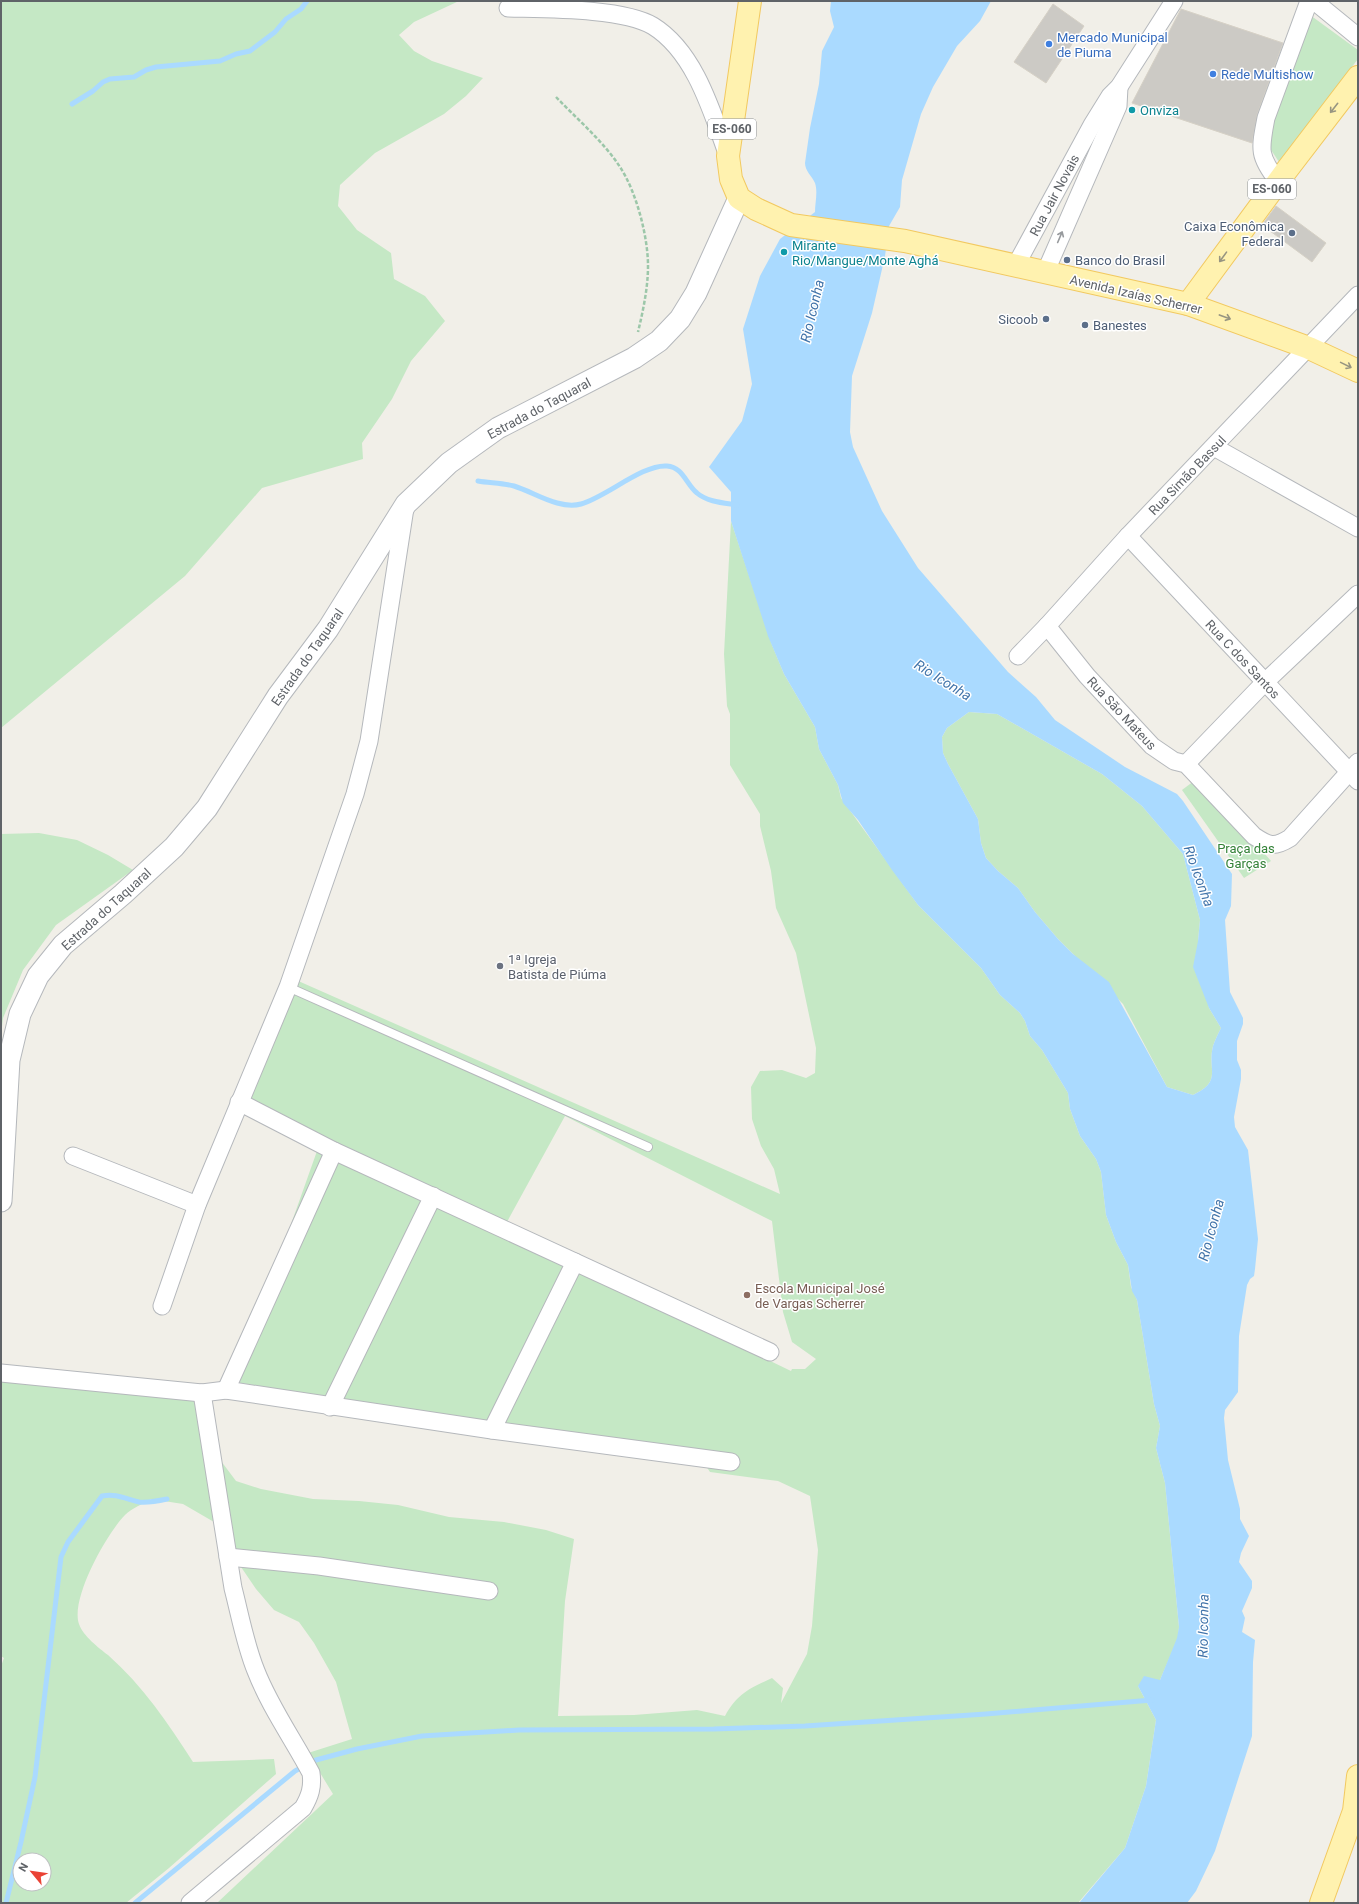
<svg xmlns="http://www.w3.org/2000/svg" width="1359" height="1904" font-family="Roboto,sans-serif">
<rect width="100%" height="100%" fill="#f1efe8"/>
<!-- green -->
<g fill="#c5e8c5" fill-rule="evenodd">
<path d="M1 1H459L414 22 399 35 414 51 432 61 483 78 466 96 444 114 375 153 340 185 338 206 357 230 391 253 394 279 425 296 445 321 411 361 392 399 362 443 363 459 262 488 185 576 1 728Z"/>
<path d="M1310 15 1358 50V59L1279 162 1266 142Z"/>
<path d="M731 521 772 645 784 674 815 727 819 749 838 785 841 798 918 905 981 968 1000 995 1020 1013 1025 1021 1030 1036 1042 1050 1068 1093 1070 1109 1080 1136 1096 1159 1101 1172 1106 1215 1116 1242 1128 1265 1131 1287 1137 1300 1154 1404 1160 1426 1156 1448 1165 1483 1179 1627 1178 1638 1160 1680 1138 1686 1156 1720 1146 1786 1125 1848 1078 1903H217L333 1794 308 1753 352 1739 336 1682 314 1643 299 1622 274 1610 256 1589 239 1564 229 1538 214 1522 183 1504 151 1499C143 1504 132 1508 125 1515 107 1533 70 1599 79 1624 83 1636 99 1648 108 1655 143 1686 168 1723 193 1762L274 1759 276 1774 169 1868 126 1903H1V1666L4 1658 1 1656V1366L202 1399 212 1449 236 1481 261 1489 313 1499 359 1501 398 1505 449 1517 504 1522 546 1530 574 1539 565 1601 558 1716 634 1715 697 1710 725 1716C738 1693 749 1689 772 1678L783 1688 781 1703 807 1654 812 1626 818 1550 810 1496 778 1481 710 1472 700 1457 235 1382 317 1151 240 1090 287 976 780 1194 774 1169 761 1146 752 1119 751 1087 760 1071 782 1070 806 1078 815 1073 816 1048 796 953 776 908 771 871 760 826V814L730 765V714L727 706 724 654ZM565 1116 772 1221 783 1312 792 1342 816 1359 805 1369H792L791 1371 502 1231ZM20 1860H44V1884H20Z"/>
<path d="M969 712 997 714 1102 774 1142 806 1183 854 1200 920 1198 941 1209 1008 1221 1028C1218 1034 1215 1040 1213 1046 1207 1070 1223 1081 1193 1095L1167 1087 1123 1004 1058 939 1035 912 1018 888 998 871 986 858 981 843 978 819 948 764 943 753 942 737 947 728Z"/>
<path d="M1198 778 1271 861 1244 878 1182 790Z"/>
<path d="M39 833 77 840 108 855 133 870 56 925 23 970 3 1018 1 1035V834Z"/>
</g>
<!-- water -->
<path fill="#aadaff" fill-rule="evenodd" d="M831 1H991L980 21 957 46 933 87 921 114 902 180 900 207 889 226 885 256 872 313 852 376 850 432 853 447 882 511 918 568 1008 672 1036 697 1055 720 1125 767 1177 794 1183 801 1232 874 1231 906 1225 920 1230 992 1243 1018V1024L1237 1041V1060L1241 1070V1079L1234 1117 1235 1127 1248 1150 1258 1239 1255 1269 1254 1276 1250 1279 1247 1285 1239 1336 1238 1392 1225 1410 1224 1418 1228 1460 1240 1509V1519L1249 1536 1241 1553 1239 1562 1252 1581V1588L1242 1611 1245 1618 1242 1632 1255 1640 1253 1662 1252 1736 1215 1851 1196 1891 1187 1903H1079L1125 1848 1146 1786 1156 1720 1138 1686 1144 1676 1160 1680 1177 1638 1179 1627 1165 1483 1156 1448 1160 1426 1154 1404 1137 1300 1132 1291 1128 1265 1116 1242 1106 1215 1101 1172 1096 1159 1080 1136 1070 1109 1068 1093 1042 1050 1030 1036 1025 1021 1020 1013 1000 995 981 968 918 905 892 870 858 820 843 803 838 785 819 749 815 727 784 674 768 636 731 521V492L709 467 742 421 752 384 743 329 760 276 780 239 815 212C815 203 818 192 815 183 812 176 805 171 805 163L810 128 819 84 822 51 834 27 830 11ZM969 712 997 714 1102 774 1142 806 1183 854 1200 920 1198 941 1193 967 1209 1008 1221 1028C1218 1034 1215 1040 1213 1046 1207 1070 1223 1081 1193 1095L1167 1087 1109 982 1073 954 1058 939 1035 912 1018 888 998 871 986 858 981 843 978 819 948 764 943 753 942 737 947 728Z"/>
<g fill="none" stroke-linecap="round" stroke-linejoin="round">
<!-- stream -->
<g stroke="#aadaff" stroke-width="5">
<path d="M72 104 93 91 103 82 110 79 134 77 146 70 156 67 220 61 236 54 250 51 275 32 286 19 301 9 307 1"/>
<path d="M478 481C489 483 502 483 514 486 534 492 559 510 581 504 606 497 643 464 667 466 683 467 686 484 697 493 707 502 725 503 737 505"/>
<path d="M6 1903 21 1842 35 1777 61 1557 68 1542 102 1496C116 1493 126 1499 139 1502 149 1503 158 1501 167 1499"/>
<path d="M135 1903 295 1771 316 1760 357 1749 422 1736 519 1730 714 1729 805 1726 986 1714 1152 1700"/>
</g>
</g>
<!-- building -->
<g fill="#cccac5" stroke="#d6d1c6">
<path d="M1053 4 1084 26 1046 83 1014 62Z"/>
<path d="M1181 9 1283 43 1257 115 1252 143 1132 103Z"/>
<path d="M1276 206 1326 243 1312 262 1262 225Z"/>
</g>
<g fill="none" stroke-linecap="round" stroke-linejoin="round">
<!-- service casing -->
<g stroke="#b5b8bc" stroke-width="10">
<path id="service" d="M288 987 648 1147"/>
</g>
<!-- minor casing -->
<g stroke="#b5b8bc" stroke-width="19">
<g id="minor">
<path d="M1314 1 1358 37"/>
<path d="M508 8C545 9 623 8 653 26 695 52 712 112 728 156"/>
<path d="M1278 181C1258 156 1260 149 1266 118L1309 1"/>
<path d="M1016 265 1092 125 1110 96 1119 87 1174 1"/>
<path d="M1045 273 1118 106 1119 87"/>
<path d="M1214 447 1358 528"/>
<path d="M1128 536 1358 781"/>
<path d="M1047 626 1087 676 1152 746 1174 761 1186 764 1254 836C1269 846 1274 848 1290 838L1358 762"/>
<path d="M1018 656 1047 626 1128 536 1358 295"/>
<path d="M1186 764 1265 682 1358 594"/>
<path d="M239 1102 334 1151 770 1352"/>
<path d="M73 1156 197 1205"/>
<path d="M162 1306 197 1205 288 987 355 794 369 741 405 508"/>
<path d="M1 1373 202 1393 226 1390 492 1430 731 1462"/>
<path d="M226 1390 334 1151"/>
<path d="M330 1407 433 1196"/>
<path d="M492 1430 575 1262"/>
<path d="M228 1557 319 1566 489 1591"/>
<path d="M190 1903 303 1808C310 1796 313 1787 311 1773 293 1739 270 1707 256 1671 245 1644 240 1615 233 1588L202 1393"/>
</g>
</g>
<!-- tertiary casing -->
<g stroke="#b5b8bc" stroke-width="23">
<path id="tertiary" d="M1 1201 9 1060 20 1014 38 976 63 945 123 894 174 847 207 808 278 696 328 629 406 504 449 463 498 428 634 358 659 341 680 319 696 293 739 198"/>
</g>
<!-- primary casing -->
<g stroke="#f2c960" stroke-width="24">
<g id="primary">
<path d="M750 1 728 156 731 179 739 198 756 209 791 225 905 241 1188 304 1309 348 1358 371"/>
<path d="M1188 304 1286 171 1358 77"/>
<path d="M1321 1903 1354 1811 1358 1776"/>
</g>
</g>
<!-- path -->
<path stroke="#9cc7a9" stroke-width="2.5" stroke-dasharray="4 2" stroke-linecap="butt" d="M556 97C577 119 603 141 620 167 636 191 648 236 648 266 648 288 643 311 638 332"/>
<!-- service -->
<use href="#service" stroke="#fff" stroke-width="8"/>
<!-- minor -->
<use href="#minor" stroke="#fff" stroke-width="17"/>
<!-- tertiary -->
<use href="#tertiary" stroke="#fff" stroke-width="21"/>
<!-- primary -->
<use href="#primary" stroke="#fff2af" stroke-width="22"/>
</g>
<!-- one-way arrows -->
<defs><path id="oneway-shaft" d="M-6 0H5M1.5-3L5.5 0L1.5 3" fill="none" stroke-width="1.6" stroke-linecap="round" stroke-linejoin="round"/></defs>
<g stroke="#979581">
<use href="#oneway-shaft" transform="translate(1334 108) rotate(128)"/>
<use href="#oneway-shaft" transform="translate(1223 257) rotate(126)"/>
<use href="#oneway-shaft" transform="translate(1225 317) rotate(20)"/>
<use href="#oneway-shaft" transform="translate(1346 365) rotate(26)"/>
</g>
<use stroke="#979a9d" href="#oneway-shaft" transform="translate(1060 237) rotate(-67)"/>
<!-- markers -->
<g fill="#3f7fe0" stroke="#fff" stroke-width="1.5">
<circle cx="1049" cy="44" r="4"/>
<circle cx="1213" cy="74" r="4"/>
</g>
<g fill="#0f9aa8" stroke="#fff" stroke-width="1.5">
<circle cx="1132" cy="110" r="4"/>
<circle cx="784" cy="252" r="4"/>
</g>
<g fill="#5c6f8a" stroke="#fff" stroke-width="1.5">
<circle cx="1292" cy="233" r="4"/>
<circle cx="1067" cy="260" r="4"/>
<circle cx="1046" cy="319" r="4"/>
<circle cx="1085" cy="325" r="4"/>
</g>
<circle fill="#6b7280" stroke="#fff" stroke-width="1.5" cx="500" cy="966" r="4"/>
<circle fill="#8d6e63" stroke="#fff" stroke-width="1.5" cx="747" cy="1295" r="4"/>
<g text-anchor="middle" stroke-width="3" stroke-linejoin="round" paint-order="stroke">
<!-- shield labels -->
<g fill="#fff" stroke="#8f9295" stroke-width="1">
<rect x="708" y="119" width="48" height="20" rx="3"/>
<rect x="1248" y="179" width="48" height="20" rx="3"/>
</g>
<g font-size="12" font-weight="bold" fill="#5f6368">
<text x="732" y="133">ES-060</text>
<text x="1272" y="193">ES-060</text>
</g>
<!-- shop labels -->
<g font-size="13" fill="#366cbe" stroke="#fff" text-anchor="start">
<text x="1057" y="42">Mercado Municipal<tspan x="1057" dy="15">de Piuma</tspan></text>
<text x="1221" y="79">Rede Multishow</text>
</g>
<!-- culture labels -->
<g font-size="13" fill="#0d838f" stroke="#fff" text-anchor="start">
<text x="1140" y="115">Onviza</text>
<text x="792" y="250">Mirante<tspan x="792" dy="15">Rio/Mangue/Monte Aghá</tspan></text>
</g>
<!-- street labels -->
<g font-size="13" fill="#5f6368" stroke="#fff">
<text transform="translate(1054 195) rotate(-62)" y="5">Rua Jair Novais</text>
<text transform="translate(1136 294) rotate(13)" y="5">Avenida Izaías Scherrer</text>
<text transform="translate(539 408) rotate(-28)" y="5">Estrada do Taquaral</text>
<text transform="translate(1187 475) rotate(-46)" y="5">Rua Simão Bassul</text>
<text transform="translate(307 657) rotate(-55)" y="5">Estrada do Taquaral</text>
<text transform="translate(1243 659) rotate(47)" y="5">Rua C dos Santos</text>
<text transform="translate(1122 713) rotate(47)" y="5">Rua São Mateus</text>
<text transform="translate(106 909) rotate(-42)" y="5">Estrada do Taquaral</text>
</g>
<!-- service labels -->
<g font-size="13" fill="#4e5e75" stroke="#fff" text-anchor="end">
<text x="1284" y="231">Caixa Econômica<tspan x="1284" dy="15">Federal</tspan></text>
<text x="1075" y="265" text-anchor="start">Banco do Brasil</text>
<text x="1038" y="324">Sicoob</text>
<text x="1093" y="330" text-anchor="start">Banestes</text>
</g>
<!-- park labels -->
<g font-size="13" fill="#348238" stroke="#fff">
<text x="1246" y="853">Praça das<tspan x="1246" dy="15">Garças</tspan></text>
</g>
<!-- worship labels -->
<g font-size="13" fill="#5b616d" stroke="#fff" text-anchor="start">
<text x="508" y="964">1ª Igreja<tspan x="508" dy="15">Batista de Piúma</tspan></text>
</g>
<!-- education labels -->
<g font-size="13" fill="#785e54" stroke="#fff" text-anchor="start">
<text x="755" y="1293">Escola Municipal José<tspan x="755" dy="15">de Vargas Scherrer</tspan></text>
</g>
<!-- water labels -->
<g font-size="14" font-style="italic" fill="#4174aa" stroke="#fff">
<text transform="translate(812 311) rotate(-77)" y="5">Rio Iconha</text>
<text transform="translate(943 680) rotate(32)" y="5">Rio Iconha</text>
<text transform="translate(1199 876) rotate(70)" y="5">Rio Iconha</text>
<text transform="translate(1211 1230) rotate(-75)" y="5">Rio Iconha</text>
<text transform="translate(1203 1626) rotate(-89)" y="5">Rio Iconha</text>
</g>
</g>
<!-- border -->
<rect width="1359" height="1904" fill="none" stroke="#5f6368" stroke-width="4"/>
<!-- north arrow -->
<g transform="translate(32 1872) rotate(299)"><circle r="19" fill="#ffffff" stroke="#bfc1c3"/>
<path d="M0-3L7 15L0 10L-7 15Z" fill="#ea4335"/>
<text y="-6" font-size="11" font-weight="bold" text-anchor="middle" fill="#5f6368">N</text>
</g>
</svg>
